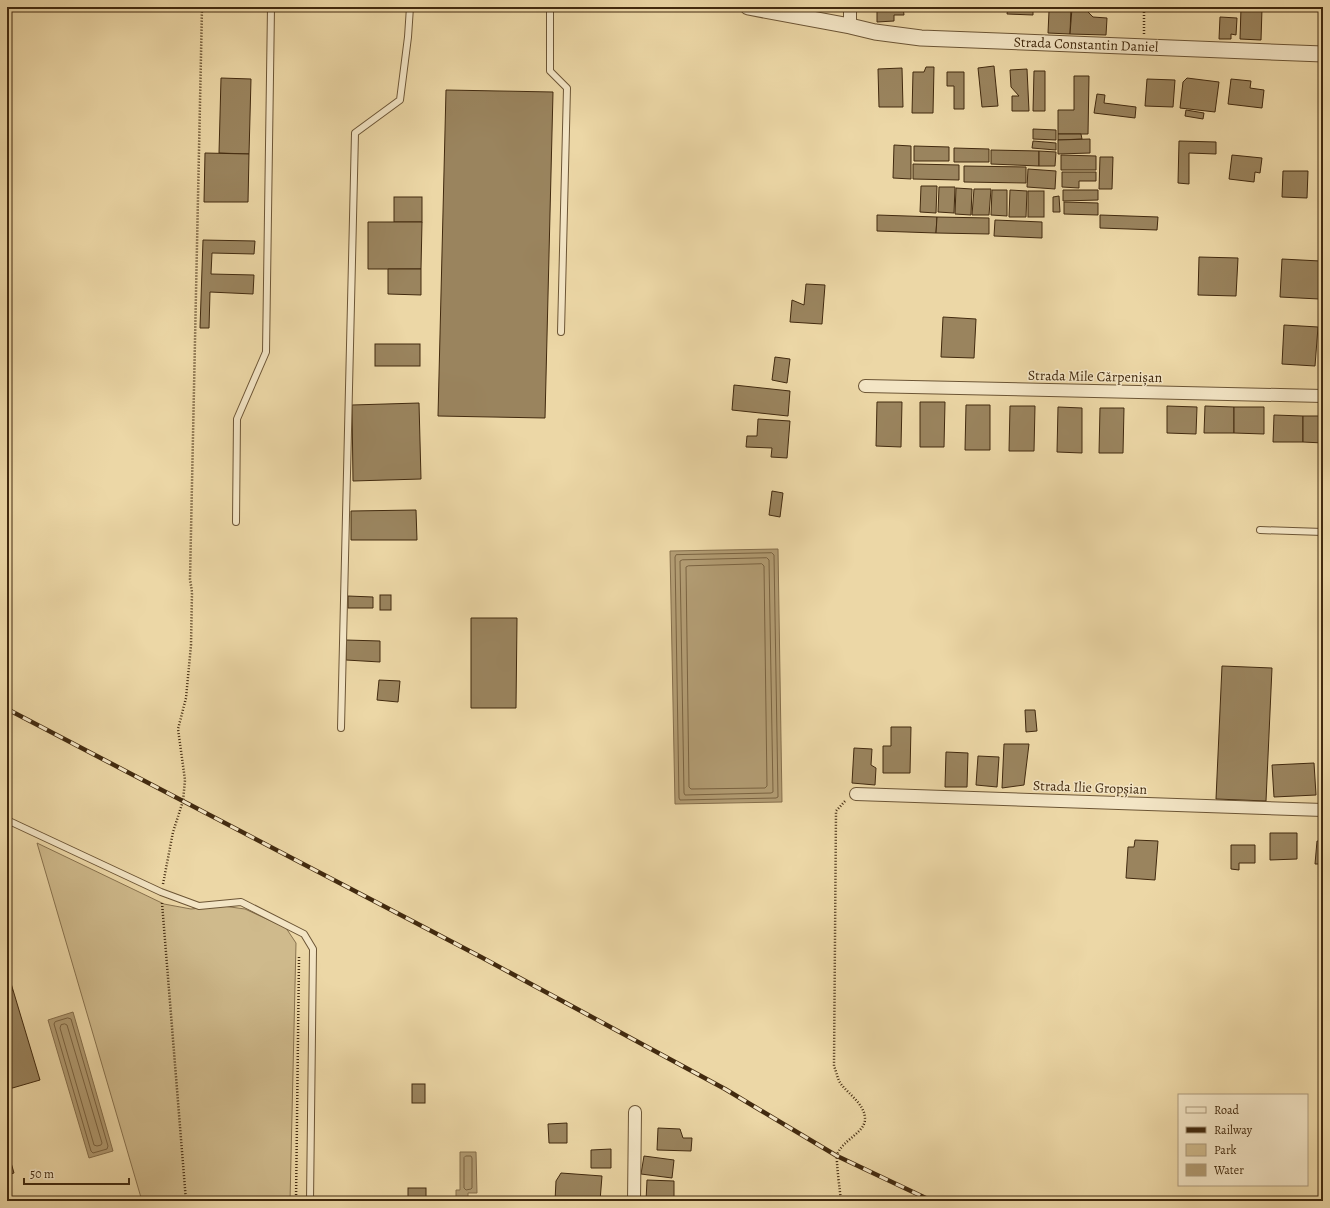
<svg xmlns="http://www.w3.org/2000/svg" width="1330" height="1208" font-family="Alegreya,serif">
<rect width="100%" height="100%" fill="#ecd7a6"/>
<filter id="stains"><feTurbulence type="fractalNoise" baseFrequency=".005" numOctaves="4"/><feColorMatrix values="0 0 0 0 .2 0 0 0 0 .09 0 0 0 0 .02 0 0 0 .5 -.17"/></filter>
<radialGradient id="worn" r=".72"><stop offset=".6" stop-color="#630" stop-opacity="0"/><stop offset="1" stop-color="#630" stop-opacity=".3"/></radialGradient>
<!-- green -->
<path fill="#cfba8c" stroke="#88724e" d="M37 843 164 904 191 909 223 906 245 909 286 928 296 943 290 1201H142Z"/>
<!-- water -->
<g fill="#b29c73" stroke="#856e4b">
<path d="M778 549 782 802 675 804 670 551Z"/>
<path d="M73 1012 113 1151 89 1158 48 1020Z"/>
<path d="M460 1152H476L477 1193H468V1199H456V1190H460Z"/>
</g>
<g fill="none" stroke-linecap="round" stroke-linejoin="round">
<!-- shore -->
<g stroke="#7a6341" stroke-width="1">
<path d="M772 553 774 555 778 797 776 798 680 800 679 798 675 557 676 555Z"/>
<path d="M767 558 769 560 773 792 771 793 685 795 684 793 680 561 682 560Z"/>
<path d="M762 564 764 566 767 786 765 788 691 789 689 787 686 567 688 566Z"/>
<path d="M68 1018 71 1019 108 1146 107 1149 93 1153 91 1151 54 1024 55 1022Z"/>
<path d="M65 1024 67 1025 102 1143 101 1145 97 1146 94 1145 60 1028 61 1025Z"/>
<path d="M466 1156H471L472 1158V1188L471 1189 466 1190 464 1188V1158Z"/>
</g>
</g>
<!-- building -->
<g fill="#9a845e" stroke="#422a0f">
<path d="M877 7H903L904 15H894V21L877 22Z"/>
<rect x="929" y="7" width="30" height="4"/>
<path d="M1008 7H1033V15L1007 14Z"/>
<path d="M1060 7H1071L1070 34 1048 33 1049 11H1060Z"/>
<rect x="1221" y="7" width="14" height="3"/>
<path d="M1072 8 1085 9 1093 17 1107 18 1106 35 1070 34Z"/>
<path d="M1241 8 1262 9 1261 40 1240 39Z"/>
<path d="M1220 17 1237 18 1236 35 1231 34V39H1219Z"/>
<rect x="1319" y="32" width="4" height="12"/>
<path d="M994 66 998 106 982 107 978 68Z"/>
<path d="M926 67H934L933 113H912L913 72H924Z"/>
<path d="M902 68 903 107H879L878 69Z"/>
<path d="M1027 69 1029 111H1012V96H1019L1011 87 1010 70Z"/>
<path d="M1034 71H1045V111H1033Z"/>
<path d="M947 72H964V109H954V86H947Z"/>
<path d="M1074 76H1089L1088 134H1058V110H1074Z"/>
<path d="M221 78 251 79 249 154 219 153Z"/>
<path d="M1187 78 1219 82 1215 112 1180 108 1183 82Z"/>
<path d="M1147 79 1175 80 1173 107 1145 106Z"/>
<path d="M1231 79 1251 81 1250 88 1264 90 1262 108 1228 104Z"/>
<path d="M446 90 553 92 545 418 438 416Z"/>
<path d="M1097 94 1105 95 1104 103 1136 107 1135 118 1094 113Z"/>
<path d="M1186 110 1204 113 1203 119 1185 116Z"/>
<path d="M1033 129 1056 130V140L1033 139Z"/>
<path d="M1058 134H1081L1082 139 1058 140Z"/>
<path d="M1090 139V153L1058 154V140Z"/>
<path d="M1033 141 1056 143V150L1032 148Z"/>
<path d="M1179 141 1216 142V154L1189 153V184L1178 183Z"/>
<path d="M894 145 911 146V179L893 178Z"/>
<path d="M914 146 949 147V161H914Z"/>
<path d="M954 148 989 149V162H954Z"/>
<path d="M991 150 1039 151V166L991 164Z"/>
<path d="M1039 151 1056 152 1055 166H1039Z"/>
<path d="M205 153 249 154 248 202H204Z"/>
<path d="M1061 155 1096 156V170H1061Z"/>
<path d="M1232 155 1262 158 1260 173 1255 172 1254 182 1229 179Z"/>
<path d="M1100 157H1113L1112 189H1099Z"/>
<path d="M913 164 959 165V180L913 179Z"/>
<path d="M964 166 1026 167V183L964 182Z"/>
<path d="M1028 169 1056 171 1055 189 1027 187Z"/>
<path d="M1283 171H1308L1307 198 1282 197Z"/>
<path d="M1062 172H1096V181H1079V188L1062 187Z"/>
<path d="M921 186H937L936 213 920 212Z"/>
<path d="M939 187H955L954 213 938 212Z"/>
<path d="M956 188 972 189 971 215 955 214Z"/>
<path d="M974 189H991L989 215H972Z"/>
<path d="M992 190H1007V216L991 215Z"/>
<path d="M1010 190 1027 191 1026 217H1009Z"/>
<path d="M1063 190H1098V200L1063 201Z"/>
<rect x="1028" y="191" width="16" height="26"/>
<path d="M1059 196 1060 212H1053V197Z"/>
<rect x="394" y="197" width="28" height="25"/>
<path d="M1064 202 1098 203V215L1064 214Z"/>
<path d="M877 215 937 217 936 233 877 231Z"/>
<path d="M1100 215 1158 217 1157 230 1100 228Z"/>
<path d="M937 217 989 218V234L936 233Z"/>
<path d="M995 220 1042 222V238L994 236Z"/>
<path d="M368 222H422L421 269H368Z"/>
<path d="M203 240 255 241 254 254 212 253 211 274 254 275 253 294 210 292 209 328H200Z"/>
<path d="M1199 257 1238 258 1236 296 1198 295Z"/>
<path d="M1282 259 1320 261 1319 299 1280 297Z"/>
<path d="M388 269H421V295L388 294Z"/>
<path d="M806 284 825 285 822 324 790 322 792 300 804 305Z"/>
<path d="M943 317 976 319 974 358 941 357Z"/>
<path d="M1284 325 1318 327 1315 366 1282 364Z"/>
<rect x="375" y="344" width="45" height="22"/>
<path d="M775 357 790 359 787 383 772 380Z"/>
<path d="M734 385 790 391 788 416 732 410Z"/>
<path d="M877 402H902L901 447 876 446Z"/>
<path d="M920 402H945L944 447H920Z"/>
<path d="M419 403 421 479 353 481 352 405Z"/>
<path d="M966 405H990V450H965Z"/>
<path d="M1010 406H1035L1034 451H1009Z"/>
<path d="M1167 406 1197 407 1196 434 1167 433Z"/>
<path d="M1205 406 1234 407V433H1204Z"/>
<path d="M1058 407 1082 408V453L1057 452Z"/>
<path d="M1234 407H1264V434L1234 433Z"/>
<path d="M1100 408H1124L1123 453H1099Z"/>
<path d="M1274 415 1303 416V442H1273Z"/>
<path d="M1303 416H1323V443L1303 442Z"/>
<path d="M758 419 790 421 787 458 771 457 772 448 746 447 747 436H757Z"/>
<path d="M772 491 783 493 780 517 769 515Z"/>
<path d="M416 510 417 540H351V511Z"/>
<rect x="380" y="595" width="11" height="15"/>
<path d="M348 596 373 597V608H348Z"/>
<path d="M471 618H517L516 708H471Z"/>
<path d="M346 640 380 641V662L346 660Z"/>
<path d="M1222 666 1272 668 1266 801 1216 799Z"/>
<path d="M379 680 400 681 398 702 377 700Z"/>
<path d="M1025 710H1035L1037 731 1026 732Z"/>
<path d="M891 727H911L910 773H883V746H891Z"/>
<path d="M1004 744H1029L1024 785 1002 788Z"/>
<path d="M854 748 872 749 871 765 876 768 875 785 852 783Z"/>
<path d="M946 752 968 753 967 787H945Z"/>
<path d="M978 756 999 757 997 787 976 785Z"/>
<path d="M1314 763 1316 795 1274 797 1272 765Z"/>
<path d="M1270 833H1297V859L1270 860Z"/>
<path d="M1135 840 1158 841 1155 880 1126 878 1128 847H1134Z"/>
<path d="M1317 841H1323V864H1315Z"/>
<path d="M1231 845H1255V863H1239V870L1231 869Z"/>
<path d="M7 970 13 990 7 992Z"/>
<path d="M13 990 40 1080 9 1089 7 1081V992Z"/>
<rect x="412" y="1084" width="13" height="19"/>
<path d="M567 1123V1143H549L548 1124Z"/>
<path d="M658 1128 680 1129 683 1138H692L691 1151 657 1150Z"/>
<path d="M7 1149 14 1173 7 1175Z"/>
<path d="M611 1149V1168H591V1150Z"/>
<path d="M644 1156 674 1160 672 1178 641 1174Z"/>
<path d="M561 1173 602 1176 600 1201H555L556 1181Z"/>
<path d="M647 1180 674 1181V1201H646Z"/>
<rect x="408" y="1188" width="18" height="13"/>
</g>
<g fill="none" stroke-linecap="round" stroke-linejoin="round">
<!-- service casing -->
<g stroke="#6c5535" stroke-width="8">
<g id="service">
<path d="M550 7V71L567 88 561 332"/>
<path d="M236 522 237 419 266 352 271 7"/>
<path d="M1260 530 1323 532"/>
<path d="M341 728 355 133 400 100 408 37 410 7"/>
<path d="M7 820 161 892 199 906 241 902 304 934 313 949 310 1201"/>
</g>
</g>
<!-- minor casing -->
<g stroke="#6c5535" stroke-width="14">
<g id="minor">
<path d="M850 26V7"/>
<path d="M865 386 1323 396"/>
<path d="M856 794 1323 810"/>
<path d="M634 1201 635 1112"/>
</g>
</g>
<!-- tertiary casing -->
<g stroke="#6c5535" stroke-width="17">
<path id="tertiary" d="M748 7 850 26 875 32 921 38 1323 54"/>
</g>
<!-- path -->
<g stroke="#422a0f" stroke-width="2.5" stroke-dasharray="1 2" stroke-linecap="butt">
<path d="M1144 34V7"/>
<path d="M163 884 173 832 183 801 185 780 178 729 186 698 191 645 192 592 190 579 202 7"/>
<path d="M162 903 186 1201"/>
<path d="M296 1201 299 957"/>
<path d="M841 1201C840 1192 836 1161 837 1155 842 1140 865 1133 865 1119 865 1103 846 1093 839 1081 837 1076 836 1071 834 1066L836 811 846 800"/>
</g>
<!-- service -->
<use href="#service" stroke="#f3e5c5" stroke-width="6"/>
<!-- minor -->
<use href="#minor" stroke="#f3e5c5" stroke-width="12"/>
<!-- tertiary -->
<use href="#tertiary" stroke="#f3e5c5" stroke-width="15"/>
<!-- rail casing -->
<g stroke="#422a0f" stroke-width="4.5">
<path id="rail" d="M7 709 481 957 725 1089 837 1156 932 1201"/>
</g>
<!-- rail -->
<use href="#rail" stroke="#f3e5c5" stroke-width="3" stroke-dasharray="9" stroke-linecap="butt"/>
</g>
<g text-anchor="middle" stroke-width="3" stroke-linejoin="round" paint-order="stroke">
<!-- street labels -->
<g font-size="14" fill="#422a0f" stroke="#f3e5c5">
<text transform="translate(1086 44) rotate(2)" y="5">Strada Constantin Daniel</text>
<text transform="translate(1095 376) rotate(1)" y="5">Strada Mile Cărpenișan</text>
<text transform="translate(1090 787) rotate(2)" y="5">Strada Ilie Gropșian</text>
</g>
</g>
<!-- margin -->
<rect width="1330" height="1208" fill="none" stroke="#ecd7a6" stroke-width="24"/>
<rect x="8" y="8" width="1314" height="1192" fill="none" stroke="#422a0f" stroke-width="2"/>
<rect x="12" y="12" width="1306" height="1184" fill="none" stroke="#422a0f"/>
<!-- legend -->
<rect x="1178" y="1094" width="130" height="92" fill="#f3e5c5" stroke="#ac9a7c"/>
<rect x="1186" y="1107" width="20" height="6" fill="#f3e5c5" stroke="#ac9a7c"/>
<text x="1214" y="1114" font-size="12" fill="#422a0f">Road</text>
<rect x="1186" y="1127" width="20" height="6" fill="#422a0f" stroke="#ac9a7c"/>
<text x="1214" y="1134" font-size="12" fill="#422a0f">Railway</text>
<rect x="1186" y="1144" width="20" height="12" fill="#cfba8c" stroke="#ac9a7c"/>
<text x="1214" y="1154" font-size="12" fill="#422a0f">Park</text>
<rect x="1186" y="1164" width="20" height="12" fill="#b29c73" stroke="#ac9a7c"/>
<text x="1214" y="1174" font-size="12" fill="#422a0f">Water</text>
<!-- scale -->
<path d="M24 1178v6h105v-6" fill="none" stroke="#422a0f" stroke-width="2"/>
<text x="30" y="1178" font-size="12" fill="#422a0f" stroke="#f3e5c5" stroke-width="3" paint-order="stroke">50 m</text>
<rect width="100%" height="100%" filter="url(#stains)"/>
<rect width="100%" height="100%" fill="url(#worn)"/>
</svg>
